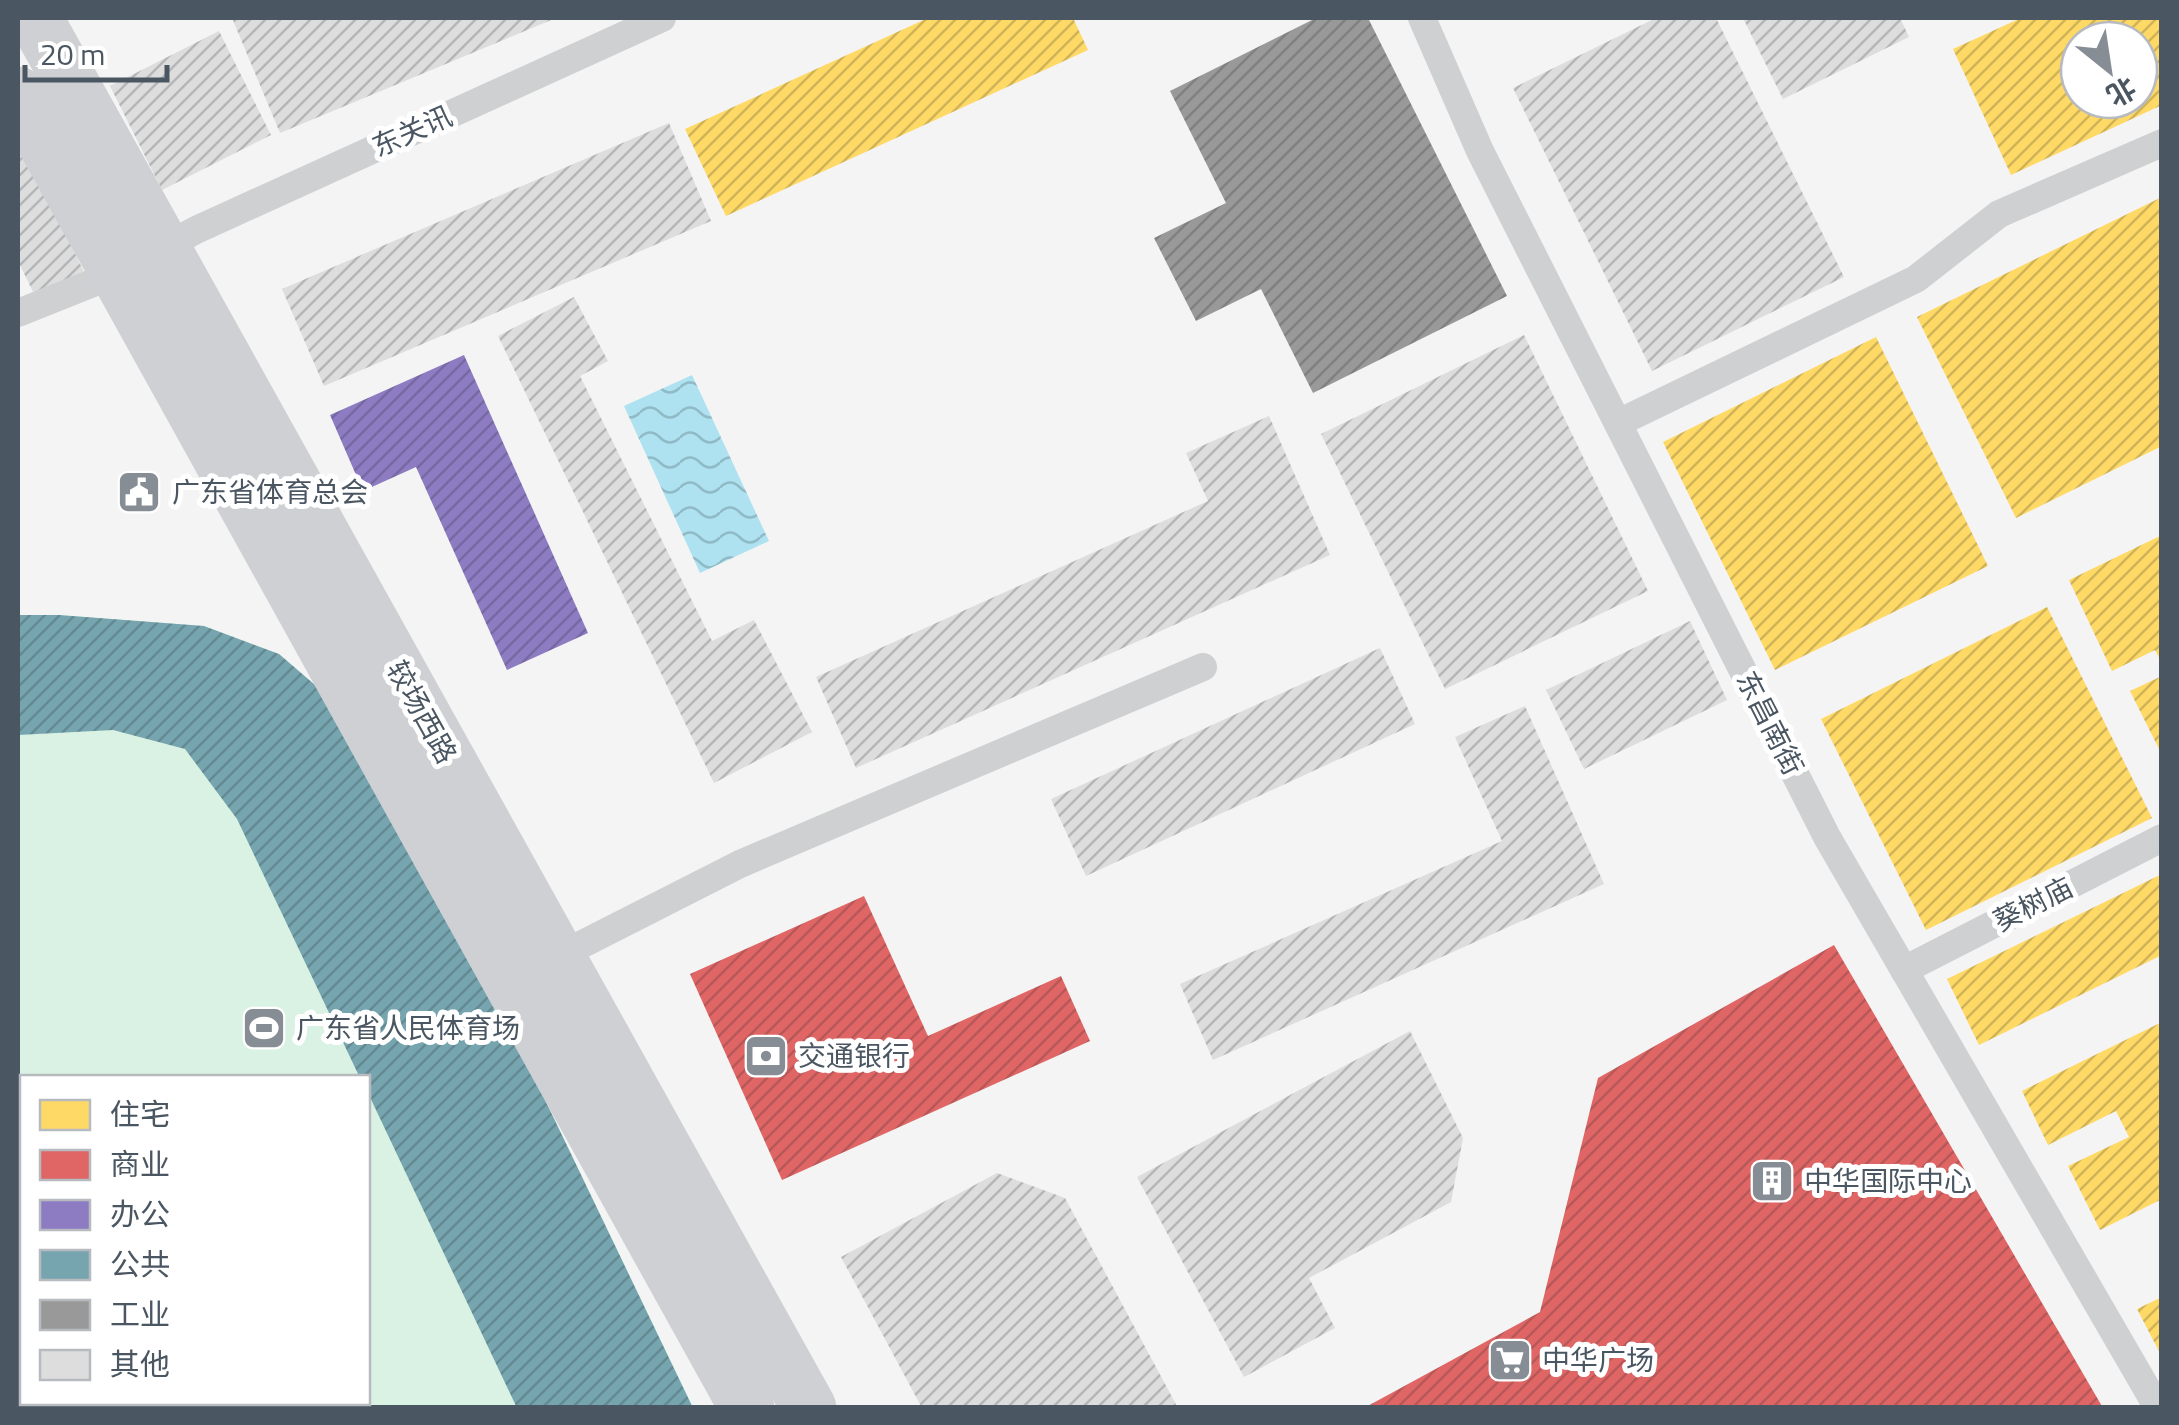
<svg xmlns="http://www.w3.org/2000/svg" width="2179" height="1425" font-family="'Titillium Web','Noto Sans SC',sans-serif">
<defs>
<pattern id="water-waves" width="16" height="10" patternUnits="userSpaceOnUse" patternTransform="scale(2.5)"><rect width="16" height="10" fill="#aee2f0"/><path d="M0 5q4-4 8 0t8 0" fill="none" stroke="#90bac6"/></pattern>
<pattern id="homes-hatch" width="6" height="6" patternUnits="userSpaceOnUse" patternTransform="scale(2.5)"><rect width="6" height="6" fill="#ffd966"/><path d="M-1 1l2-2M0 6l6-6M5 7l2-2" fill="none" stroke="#d0b357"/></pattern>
<pattern id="shops-hatch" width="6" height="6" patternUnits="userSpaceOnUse" patternTransform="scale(2.5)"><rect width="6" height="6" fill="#e06666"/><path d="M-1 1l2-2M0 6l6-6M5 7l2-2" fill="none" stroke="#b85757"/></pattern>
<pattern id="offices-hatch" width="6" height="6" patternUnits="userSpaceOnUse" patternTransform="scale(2.5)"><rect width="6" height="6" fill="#8e7cc3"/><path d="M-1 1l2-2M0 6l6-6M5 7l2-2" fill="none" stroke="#7668a2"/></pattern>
<pattern id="public-hatch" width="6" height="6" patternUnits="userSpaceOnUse" patternTransform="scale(2.5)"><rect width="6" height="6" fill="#76a5af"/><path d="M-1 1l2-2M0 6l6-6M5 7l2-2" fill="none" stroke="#638992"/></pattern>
<pattern id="industry-hatch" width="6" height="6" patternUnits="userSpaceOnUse" patternTransform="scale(2.5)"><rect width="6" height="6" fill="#999"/><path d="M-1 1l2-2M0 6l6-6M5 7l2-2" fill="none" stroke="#7f8080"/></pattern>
<pattern id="building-hatch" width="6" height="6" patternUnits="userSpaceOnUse" patternTransform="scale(2.5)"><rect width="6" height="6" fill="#ddddde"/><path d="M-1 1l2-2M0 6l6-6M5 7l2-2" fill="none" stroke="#b5b6b7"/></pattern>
</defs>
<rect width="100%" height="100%" fill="#f4f4f4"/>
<!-- pitch -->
<path fill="#d9f2e3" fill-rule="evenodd" d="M18 615H59L204 626 279 654 336 703 487 979 693 1407H18ZM22 1078H368V1402H22Z"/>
<!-- water -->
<path fill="url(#water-waves)" d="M692 375 769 541 700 573 624 406Z"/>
<!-- homes -->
<g fill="url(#homes-hatch)" fill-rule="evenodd">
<path d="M928 18H1073L1088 50 726 216 685 129Z"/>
<path d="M2021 18H2162V105L2011 175 1953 49ZM2079 40H2139V100H2079Z"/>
<path d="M2162 197V446L2016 518 1917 317Z"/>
<path d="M1876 337 1988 566 1775 670 1663 442Z"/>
<path d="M2162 535V663L2155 650 2112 671 2069 580Z"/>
<path d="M2047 607 2152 818 1926 930 1821 719Z"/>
<path d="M2162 676V755L2130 691Z"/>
<path d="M2162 874V955L1979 1045 1947 979Z"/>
<path d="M2162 1022V1199L2100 1230 2068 1166 2129 1137 2116 1111 2048 1145 2022 1091Z"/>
<path d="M2162 1297V1357L2137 1309Z"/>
</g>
<!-- shops -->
<g fill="url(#shops-hatch)">
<path d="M864 896 928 1036 1061 976 1090 1041 782 1180 690 974Z"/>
<path d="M1834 945 2103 1408H1364L1540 1312 1598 1078Z"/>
</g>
<!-- offices -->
<path fill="url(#offices-hatch)" d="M464 355 588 633 507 670 416 467 363 491 330 415Z"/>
<!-- public -->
<path fill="url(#public-hatch)" d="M18 615H59L204 626 279 654 336 703 487 979 693 1408H517L368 1093V1078H360L237 819 185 749 113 730 18 735Z"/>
<!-- industry -->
<path fill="url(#industry-hatch)" d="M1316 18H1368L1507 296 1313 393 1261 289 1196 321 1154 238 1226 203 1170 91Z"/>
<!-- building -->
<g fill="url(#building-hatch)">
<path d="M232 18H556L280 133Z"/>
<path d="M1656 18H1716L1844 277 1652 371 1513 88Z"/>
<path d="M1743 18H1900L1909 37 1783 99Z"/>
<path d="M219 31 271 135 162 190 110 86Z"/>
<path d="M669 123 711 221 324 386 282 289Z"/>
<path d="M18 137 86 276 37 300 18 261Z"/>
<path d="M574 297 608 361 580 376 712 641 754 620 812 732 714 783 498 336Z"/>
<path d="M1524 335 1648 591 1445 689 1321 434Z"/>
<path d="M1269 416 1330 555 856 768 816 677 1208 501 1186 453Z"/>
<path d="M1690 621 1727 700 1584 769 1546 690Z"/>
<path d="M1380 648 1415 724 1086 876 1051 799Z"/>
<path d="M1525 706 1604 884 1213 1060 1180 984 1502 841 1455 737Z"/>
<path d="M1410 1031 1463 1138 1451 1202 1309 1278 1335 1328 1244 1377 1137 1177Z"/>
<path d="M997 1173 1065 1198 1178 1408H922L841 1257Z"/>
</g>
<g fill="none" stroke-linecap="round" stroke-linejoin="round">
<!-- lane -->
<g stroke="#ced0d2" stroke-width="28">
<path d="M1422 18 1480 151 1827 837 2158 1408"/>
<path d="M163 248 196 230 662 18"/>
<path d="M18 313 118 273"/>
<path d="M1618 423 1916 279 1999 214 2162 143"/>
<path d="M559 956 740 864 1203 667"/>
<path d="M1904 970 2162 838"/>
</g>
<!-- secondary -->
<g stroke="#ced0d4" stroke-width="55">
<path d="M35 18 809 1408"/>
<path d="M18 94 747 1408"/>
</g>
</g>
<!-- icons -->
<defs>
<g id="civic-square" transform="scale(2.25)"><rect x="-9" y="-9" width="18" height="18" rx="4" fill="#868d94" stroke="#fff"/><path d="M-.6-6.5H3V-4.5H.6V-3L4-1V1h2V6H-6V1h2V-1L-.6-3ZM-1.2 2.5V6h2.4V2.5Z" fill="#fff"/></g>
<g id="stadium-square" transform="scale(2.25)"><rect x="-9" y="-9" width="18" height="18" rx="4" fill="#868d94" stroke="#fff"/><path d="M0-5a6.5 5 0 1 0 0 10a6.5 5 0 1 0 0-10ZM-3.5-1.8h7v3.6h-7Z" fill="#fff"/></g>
<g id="bank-square" transform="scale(2.25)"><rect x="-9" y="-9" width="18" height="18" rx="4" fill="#868d94" stroke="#fff"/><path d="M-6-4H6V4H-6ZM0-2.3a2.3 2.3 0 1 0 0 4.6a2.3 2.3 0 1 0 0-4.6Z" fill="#fff"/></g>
<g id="building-square" transform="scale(2.25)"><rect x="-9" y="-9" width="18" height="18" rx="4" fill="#868d94" stroke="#fff"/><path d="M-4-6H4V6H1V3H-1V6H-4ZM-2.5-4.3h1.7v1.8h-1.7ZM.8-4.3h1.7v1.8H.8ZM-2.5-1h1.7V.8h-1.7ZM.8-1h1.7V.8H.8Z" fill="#fff"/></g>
<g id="supermarket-square" transform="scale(2.25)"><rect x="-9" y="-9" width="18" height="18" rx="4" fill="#868d94" stroke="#fff"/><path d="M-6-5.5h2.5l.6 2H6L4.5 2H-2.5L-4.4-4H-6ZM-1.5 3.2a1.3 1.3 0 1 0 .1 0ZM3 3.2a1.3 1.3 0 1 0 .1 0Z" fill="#fff"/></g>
</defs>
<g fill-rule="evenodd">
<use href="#civic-square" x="139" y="492"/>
<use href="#stadium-square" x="264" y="1028"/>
<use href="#bank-square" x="766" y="1056"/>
<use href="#building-square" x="1772" y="1181"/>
<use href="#supermarket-square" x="1510" y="1360"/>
</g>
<g text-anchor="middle" stroke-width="10" stroke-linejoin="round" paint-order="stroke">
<!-- street labels -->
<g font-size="28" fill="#4a5661" stroke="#fff">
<text transform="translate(412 131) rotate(-24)" y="10">东关讯</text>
<text transform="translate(422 712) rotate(61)" y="10">较场西路</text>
<text transform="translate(1770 723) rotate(63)" y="10">东昌南街</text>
<text transform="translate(2033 904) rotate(-27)" y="10">葵树庙</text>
</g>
<!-- poi labels -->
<g font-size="28" fill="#4a5661" stroke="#fff" text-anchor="start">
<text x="172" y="502">广东省体育总会</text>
<text x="296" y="1038">广东省人民体育场</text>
<text x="798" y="1066">交通银行</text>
<text x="1804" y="1191">中华国际中心</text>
<text x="1542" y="1370">中华广场</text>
</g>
</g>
<!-- border -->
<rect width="2179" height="1425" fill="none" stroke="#4a5661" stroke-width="40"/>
<!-- legend -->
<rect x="20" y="1075" width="350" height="330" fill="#ffffff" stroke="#b7bbc0" stroke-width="2.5"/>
<rect x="40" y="1100" width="50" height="30" fill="#ffd966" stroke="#b7bbc0" stroke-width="2.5"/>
<text x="110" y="1125" font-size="30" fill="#4a5661">住宅</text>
<rect x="40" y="1150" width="50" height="30" fill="#e06666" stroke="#b7bbc0" stroke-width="2.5"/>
<text x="110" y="1175" font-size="30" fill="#4a5661">商业</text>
<rect x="40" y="1200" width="50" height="30" fill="#8e7cc3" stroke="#b7bbc0" stroke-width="2.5"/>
<text x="110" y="1225" font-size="30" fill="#4a5661">办公</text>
<rect x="40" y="1250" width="50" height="30" fill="#76a5af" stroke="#b7bbc0" stroke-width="2.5"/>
<text x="110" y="1275" font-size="30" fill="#4a5661">公共</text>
<rect x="40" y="1300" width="50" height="30" fill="#999999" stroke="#b7bbc0" stroke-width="2.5"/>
<text x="110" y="1325" font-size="30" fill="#4a5661">工业</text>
<rect x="40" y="1350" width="50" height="30" fill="#ddddde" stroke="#b7bbc0" stroke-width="2.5"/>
<text x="110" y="1375" font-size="30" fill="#4a5661">其他</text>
<!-- north arrow -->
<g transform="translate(2109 70) rotate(150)"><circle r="48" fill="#ffffff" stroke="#b7bbc0" stroke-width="2.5"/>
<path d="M0-8L18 38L0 25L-18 38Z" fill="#868d94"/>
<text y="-15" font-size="28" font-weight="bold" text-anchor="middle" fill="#4a5661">北</text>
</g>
<!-- scale -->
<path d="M25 65v15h142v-15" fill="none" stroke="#4a5661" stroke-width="5"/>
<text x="40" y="65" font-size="30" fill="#4a5661" stroke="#ffffff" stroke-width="8" paint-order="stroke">20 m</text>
</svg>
